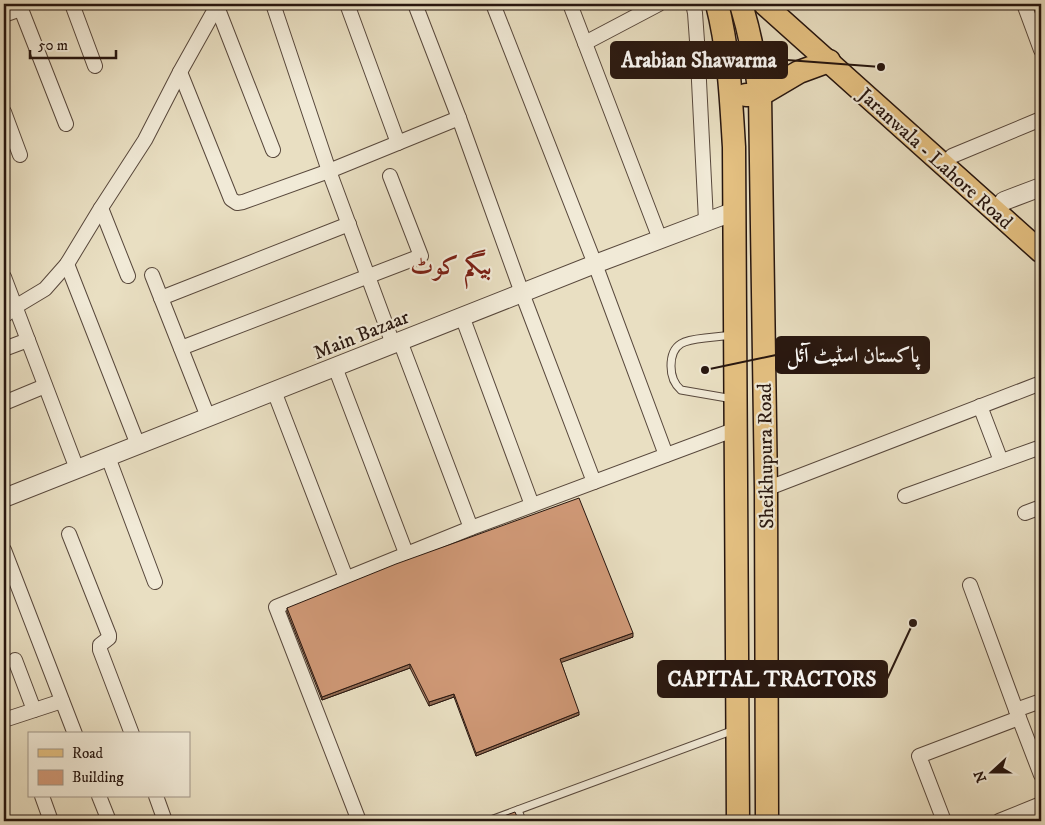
<svg xmlns="http://www.w3.org/2000/svg" width="1045" height="825" font-family="'IM FELL DW Pica',Amiri,serif">
<rect width="100%" height="100%" fill="#e9dfc2"/>
<filter id="stains"><feTurbulence type="fractalNoise" baseFrequency=".004" numOctaves="4"/><feColorMatrix values="0 0 0 0 .2 0 0 0 0 .09 0 0 0 0 .02 0 0 0 .5 -.17"/></filter>
<radialGradient id="worn" r=".72"><stop offset=".6" stop-color="#630" stop-opacity="0"/><stop offset="1" stop-color="#630" stop-opacity=".3"/></radialGradient>
<g fill="none" stroke-linecap="round" stroke-linejoin="round">
<!-- service casing -->
<g stroke="#58483c" stroke-width="9">
<g id="service">
<path d="M733 335C723 336 714 337 705 338 686 340 671 342 671 366 671 376 674 384 681 390L733 399"/>
<path d="M518 810 522 821"/>
<path d="M488 821 734 730"/>
</g>
</g>
<!-- minor casing -->
<g stroke="#58483c" stroke-width="16">
<g id="minor">
<path d="M19 4 66 124"/>
<path d="M72 4 95 66"/>
<path d="M216 4 273 150"/>
<path d="M273 4 329 171 393 344"/>
<path d="M347 4 398 143"/>
<path d="M415 4 459 118 522 293 594 482"/>
<path d="M493 4 595 264 666 455"/>
<path d="M570 4 660 239"/>
<path d="M693 4 695 13 697 41 706 221"/>
<path d="M1024 4 1041 50"/>
<path d="M4 15 21 9"/>
<path d="M585 43 659 4"/>
<path d="M180 72 231 199 237 203 243 202 329 171 459 118"/>
<path d="M4 112 20 155"/>
<path d="M952 156 1041 119"/>
<path d="M101 208 128 276"/>
<path d="M67 264 138 445"/>
<path d="M152 275 208 417"/>
<path d="M4 277 77 469"/>
<path d="M161 298 349 224"/>
<path d="M4 316 15 307 45 289 67 264 101 208 145 140 180 72 218 4"/>
<path d="M462 316 532 505"/>
<path d="M400 341 471 528"/>
<path d="M181 348 421 256 390 176"/>
<path d="M4 349 28 340"/>
<path d="M335 367 406 553"/>
<path d="M274 391 346 578"/>
<path d="M4 403 45 386"/>
<path d="M980 406 1001 461"/>
<path d="M108 457 155 582"/>
<path d="M766 489 1041 383"/>
<path d="M905 496 1041 447"/>
<path d="M1025 513 1041 507"/>
<path d="M69 534 109 635V638L100 645V650L132 734"/>
<path d="M4 550 75 734"/>
<path d="M970 585 1016 710 1041 775"/>
<path d="M15 660 34 710"/>
<path d="M1016 710 1041 701"/>
<path d="M4 720 62 701"/>
<path d="M42 796 51 821"/>
<path d="M99 796 109 821"/>
<path d="M156 796 165 821"/>
<path d="M359 821 276 607 471 528 736 429"/>
<path d="M944 821 919 756 1019 718"/>
<path d="M999 821 1041 804"/>
<path d="M1035 821 1041 819"/>
</g>
</g>
<!-- tertiary casing -->
<g stroke="#58483c" stroke-width="20">
<g id="tertiary">
<path d="M1004 201 1041 187"/>
<path d="M4 498 595 264 735 211"/>
</g>
</g>
<!-- primary casing -->
<g stroke="#27160f" stroke-width="24">
<path id="primary" d="M764 4 1041 252"/>
</g>
<!-- trunk casing -->
<g stroke="#27160f" stroke-width="25">
<g id="trunk">
<path d="M717 4C729 51 731 99 734 147L738 821"/>
<path d="M741 4C750 34 756 64 760 95L766 489 767 821"/>
<path d="M746 95H760L799 72 829 61"/>
</g>
</g>
<!-- service -->
<use href="#service" stroke="#f1ead7" stroke-width="7"/>
<!-- minor -->
<use href="#minor" stroke="#f1ead7" stroke-width="14"/>
<!-- tertiary -->
<use href="#tertiary" stroke="#f1ead7" stroke-width="18"/>
<!-- primary -->
<use href="#primary" stroke="#e4c081" stroke-width="21"/>
<!-- trunk -->
<use href="#trunk" stroke="#e4c081" stroke-width="22"/>
</g>
<!-- wall -->
<path fill="#b38466" stroke="#27160f" d="M287 608 633 637 561 662 579 715 476 756 454 697 429 706 410 668 322 700 287 612Z"/>
<!-- shaded-wall -->
<g fill="#926b53" stroke="#27160f">
<path d="M633 633V637L560 663V659Z"/>
<path d="M410 664V668L322 700V697Z"/>
<path d="M454 694V697L429 706V702Z"/>
<path d="M579 712V715L476 756V753Z"/>
</g>
<!-- building -->
<g fill="#d09977" stroke="#27160f">
<path d="M579 498 633 633 560 659 579 712 476 753 454 694 429 702 410 664 322 697 287 608 396 564Z"/>
<path d="M515 812 519 821H490Z"/>
</g>
<g text-anchor="middle" stroke-width="4.5" stroke-linejoin="round" paint-order="stroke">
<!-- street labels -->
<g font-size="20" fill="#27160f" stroke="#f1ead7">
<text transform="translate(936 158) rotate(42)" y="7">Jaranwala - Lahore Road</text>
<text transform="translate(361 334) rotate(-22)" y="7">Main Bazaar</text>
<text transform="translate(765 456) rotate(-91)" y="7">Sheikhupura Road</text>
</g>
<!-- district labels -->
<g font-size="25" font-weight="bold" fill="#7a1f14" stroke="#f1ead7">
<text x="451" y="274">بیگم کوٹ</text>
</g>
</g>
<!-- callouts -->
<path fill="none" stroke="#27160f" stroke-width="2" d="M881 67L787 60M705 370L776 355M913 623L887 679"/>
<g fill="#27160f" stroke="#f1ead7" stroke-width="2">
<circle cx="881" cy="67" r="5"/>
<circle cx="705" cy="370" r="5"/>
<circle cx="913" cy="623" r="5"/>
</g>
<g fill="#27160f" stroke="#27160f" stroke-width="2">
<rect x="611" y="42" width="176" height="36" rx="5"/>
<rect x="776" y="337" width="153" height="36" rx="5"/>
<rect x="658" y="661" width="229" height="36" rx="5"/>
</g>
<g font-size="21" text-anchor="middle" font-weight="bold" fill="#fff">
<text x="699" y="67">Arabian Shawarma</text>
<text x="853" y="362">پاکستان اسٹیٹ آئل</text>
<text x="772" y="686">CAPITAL TRACTORS</text>
</g>
<!-- margin -->
<rect width="1045" height="825" fill="none" stroke="#e9dfc2" stroke-width="20"/>
<rect x="5" y="5" width="1035" height="815" fill="none" stroke="#27160f" stroke-width="2.5"/>
<rect x="10" y="10" width="1025" height="805" fill="none" stroke="#27160f"/>
<!-- legend -->
<rect x="28" y="732" width="162" height="65" fill="#f1ead7" stroke="#a09587"/>
<rect x="38" y="749" width="25" height="8" fill="#e4c081" stroke="#a09587"/>
<text x="72" y="758" font-size="15" fill="#27160f">Road</text>
<rect x="38" y="770" width="25" height="15" fill="#d09977" stroke="#a09587"/>
<text x="72" y="782" font-size="15" fill="#27160f">Building</text>
<!-- north arrow -->
<g transform="translate(992 772) rotate(249)" stroke="#f1ead7" stroke-width="4" paint-order="stroke">
<path d="M0-4L9 19L0 12L-9 19Z" fill="#27160f"/>
<text y="-8" font-size="14" font-weight="bold" text-anchor="middle" fill="#27160f">N</text>
</g>
<!-- scale -->
<path d="M30 50v8h86v-8" fill="none" stroke="#27160f" stroke-width="2.5"/>
<text x="38" y="50" font-size="15" fill="#27160f" stroke="#f1ead7" stroke-width="4" paint-order="stroke">50 m</text>
<rect width="100%" height="100%" filter="url(#stains)"/>
<rect width="100%" height="100%" fill="url(#worn)"/>
</svg>
